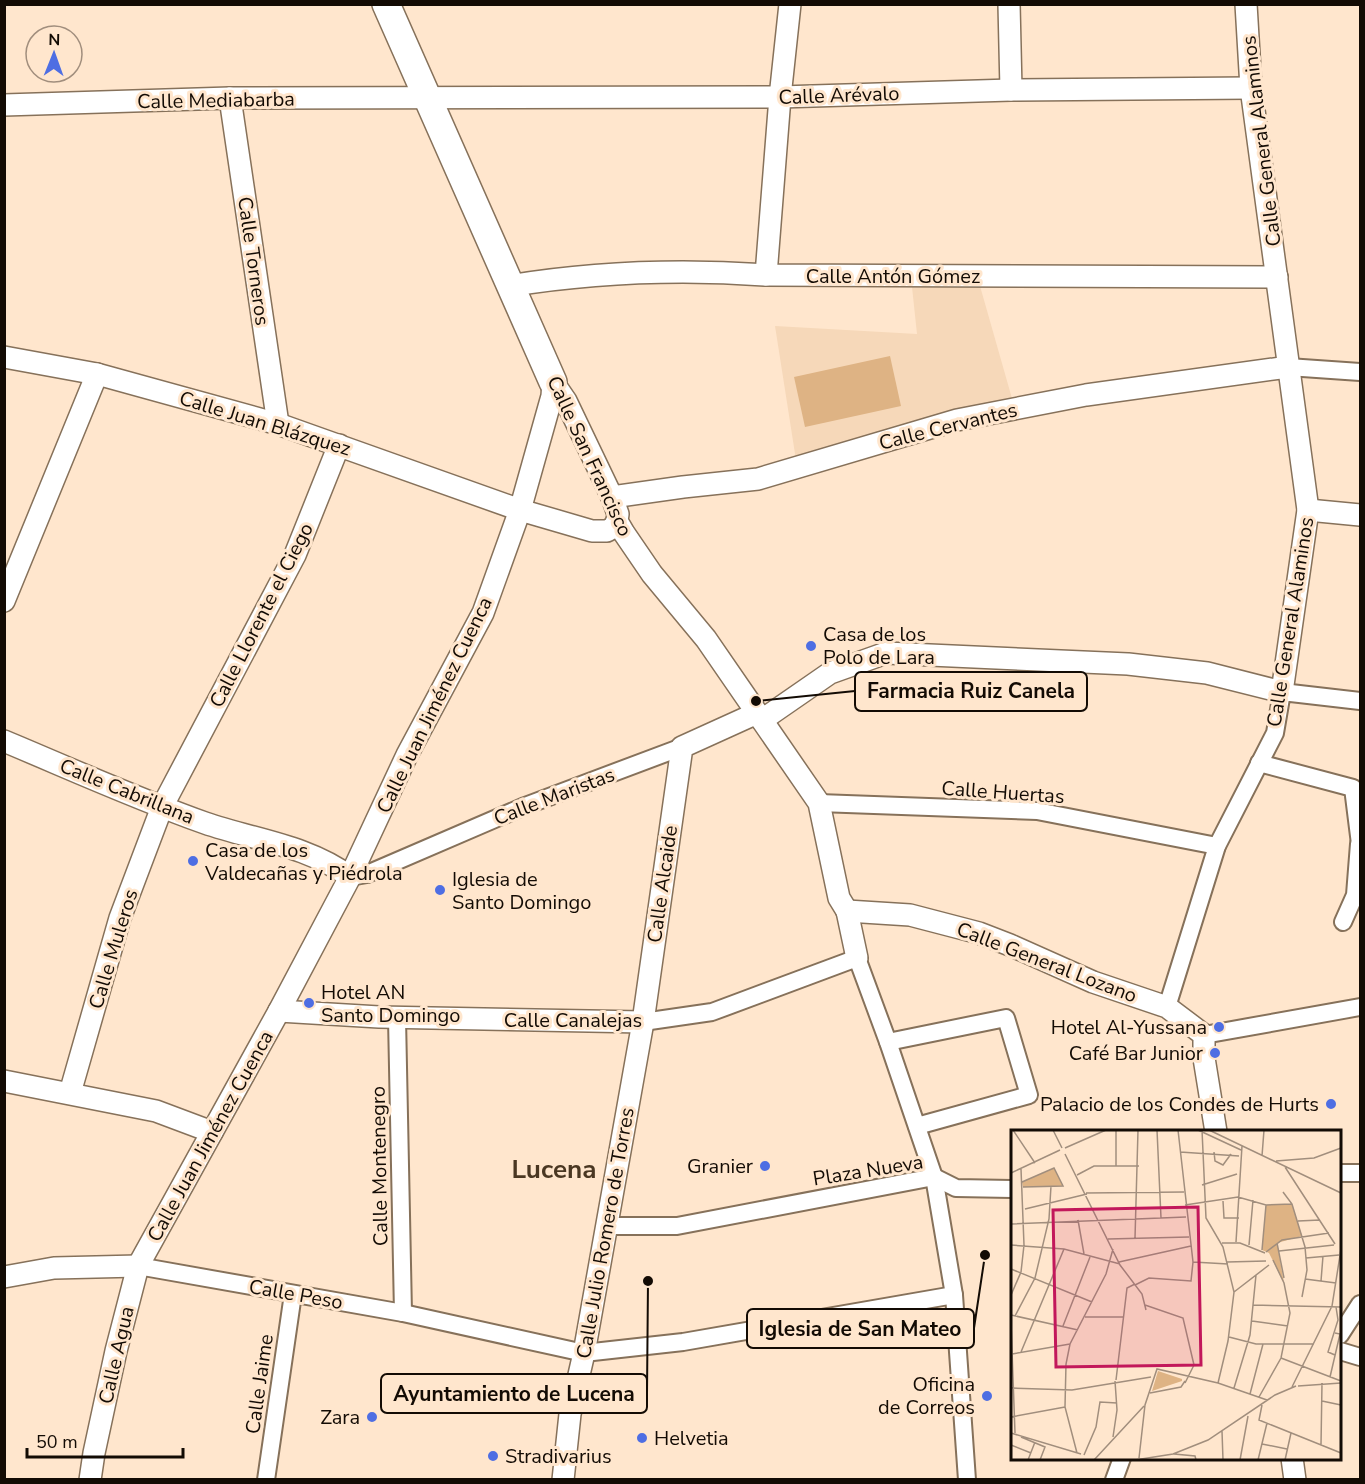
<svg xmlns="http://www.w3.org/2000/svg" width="1365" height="1484" font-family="'Nunito Sans',sans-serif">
<rect width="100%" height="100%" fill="#ffe6cd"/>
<!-- built -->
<path fill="#f6d8b9" d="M980 286 1013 402 796 460 775 326 917 334 912 287Z"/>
<!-- green -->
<path fill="#deb384" d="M890 356 901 406 805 427 794 377Z"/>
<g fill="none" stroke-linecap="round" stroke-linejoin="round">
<!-- pedestrian casing -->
<g stroke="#86715a" stroke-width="20">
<g id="pedestrian">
<path d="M1288 367 1360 372"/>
<path d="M1259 763 1353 788 1360 844"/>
<path d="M819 803 1037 811 1217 846"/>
<path d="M350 877 367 874 525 806 682 747"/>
<path d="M1343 922 1355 895 1359 844"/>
<path d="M1167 1007 1217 846 1275 733 1282 692 1360 701"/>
<path d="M397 1018 403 1313"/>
<path d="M643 1022 712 1012 857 958 888 1042 934 1177 954 1295 967 1480"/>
<path d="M1204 1035 1360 1007"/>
<path d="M888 1042 1006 1018 1029 1095 917 1126"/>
<path d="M1340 1173H1360"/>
<path d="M934 1177 956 1188 1012 1189"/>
<path d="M607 1226H677L934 1177"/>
<path d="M138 1266 403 1313 584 1353 683 1342 954 1295"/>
<path d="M1340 1335 1360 1304"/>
<path d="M1340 1351 1360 1357"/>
<path d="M266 1480 293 1294"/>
<path d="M1114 1480 1122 1458"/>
</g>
</g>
<!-- minor casing -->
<g stroke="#86715a" stroke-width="24">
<g id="minor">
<path d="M1009 4 1011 90"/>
<path d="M230 98 278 424"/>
<path d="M4 105 230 98 780 97 1011 90 1251 88"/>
<path d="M766 275 780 97 790 4"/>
<path d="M509 286C594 272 680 269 766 275L1277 277"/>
<path d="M4 357 97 374 278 424 520 510 592 531H607L614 527 617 521"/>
<path d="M553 382 566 401 612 497 618 514 617 521 624 533 652 574 706 639 819 803 839 898 847 911"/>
<path d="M612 497 683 487 758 479 957 420 1086 395 1288 367"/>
<path d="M1308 510 1360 515"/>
<path d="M4 601 97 374"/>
<path d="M762 720 830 673 886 653 1128 664 1207 673 1282 692 1308 510 1251 88 1246 4"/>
<path d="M4 741C71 769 137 799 205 823 254 840 307 845 350 877"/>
<path d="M847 911 910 915 979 933 1010 945 1093 982 1167 1007 1204 1035V1058L1216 1132"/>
<path d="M847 911 857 958"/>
<path d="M279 1011 379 1017 643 1022"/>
<path d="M4 1081 156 1111 212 1132"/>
<path d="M70 1093 120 918 162 807 295 555 339 445"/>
<path d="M4 1277 54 1268 138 1266"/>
<path d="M1292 1458 1295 1480"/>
<path d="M90 1480 94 1453 116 1351 138 1266 279 1011 350 877 407 755 483 613 520 510 552 396 553 382"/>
<path d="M563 1480 570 1414 584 1353 643 1022 682 747 757 713"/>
</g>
</g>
<!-- tertiary casing -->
<g stroke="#86715a" stroke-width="30">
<path id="tertiary" d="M386 4 553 382"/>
</g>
<!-- pedestrian -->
<use href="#pedestrian" stroke="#fff" stroke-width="16"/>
<!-- minor -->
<use href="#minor" stroke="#fff" stroke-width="21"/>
<!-- tertiary -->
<use href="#tertiary" stroke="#fff" stroke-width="27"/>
</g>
<!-- markers -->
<g fill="#4e6ee3" stroke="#ffe6cd" stroke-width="2">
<circle cx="811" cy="646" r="6"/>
<circle cx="193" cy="861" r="6"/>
<circle cx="440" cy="890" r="6"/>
<circle cx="309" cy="1003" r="6"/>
<circle cx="1219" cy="1027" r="6"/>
<circle cx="1215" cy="1053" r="6"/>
<circle cx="1331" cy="1104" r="6"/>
<circle cx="765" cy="1166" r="6"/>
<circle cx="987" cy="1396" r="6"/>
<circle cx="372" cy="1417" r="6"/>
<circle cx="642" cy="1438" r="6"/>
<circle cx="493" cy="1456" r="6"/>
</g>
<g text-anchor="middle" stroke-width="6" stroke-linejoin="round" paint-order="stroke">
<!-- street labels -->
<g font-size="20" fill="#130b04" stroke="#ffe6cd">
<text transform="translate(839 95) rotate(-2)" y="7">Calle Arévalo</text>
<text transform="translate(216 100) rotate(-1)" y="7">Calle Mediabarba</text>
<text transform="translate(1261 141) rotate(-97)" y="7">Calle General Alaminos</text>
<text transform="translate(254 261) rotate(82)" y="7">Calle Torneros</text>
<text x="893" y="283">Calle Antón Gómez</text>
<text transform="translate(265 423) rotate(17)" y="7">Calle Juan Blázquez</text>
<text transform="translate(948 426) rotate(-14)" y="7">Calle Cervantes</text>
<text transform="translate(590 456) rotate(65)" y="7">Calle San Francisco</text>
<text transform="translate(261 615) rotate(-63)" y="7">Calle Llorente el Ciego</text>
<text transform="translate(1290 622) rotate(-81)" y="7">Calle General Alaminos</text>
<text transform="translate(434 705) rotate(-64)" y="7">Calle Juan Jiménez Cuenca</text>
<text transform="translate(127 791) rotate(22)" y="7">Calle Cabrillana</text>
<text transform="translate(1003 792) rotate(4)" y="7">Calle Huertas</text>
<text transform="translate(554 796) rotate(-21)" y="7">Calle Maristas</text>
<text transform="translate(662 884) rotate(-82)" y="7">Calle Alcaide</text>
<text transform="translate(113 949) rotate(-73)" y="7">Calle Muleros</text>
<text transform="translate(1047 962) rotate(21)" y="7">Calle General Lozano</text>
<text x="573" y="1027">Calle Canalejas</text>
<text transform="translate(210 1136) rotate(-61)" y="7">Calle Juan Jiménez Cuenca</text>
<text transform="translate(379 1166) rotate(-91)" y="7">Calle Montenegro</text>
<text transform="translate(868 1170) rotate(-9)" y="7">Plaza Nueva</text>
<text transform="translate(605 1233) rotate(-80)" y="7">Calle Julio Romero de Torres</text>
<text transform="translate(296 1294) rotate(10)" y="7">Calle Peso</text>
<text transform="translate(116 1355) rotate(-77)" y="7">Calle Agua</text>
<text transform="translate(259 1384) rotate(-82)" y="7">Calle Jaime</text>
</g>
<!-- poi labels -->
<g font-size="20" fill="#130b04" stroke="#ffe6cd" text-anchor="start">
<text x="823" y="641">Casa de los<tspan x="823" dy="23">Polo de Lara</tspan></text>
<text x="205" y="857">Casa de los<tspan x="205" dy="23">Valdecañas y Piédrola</tspan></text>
<text x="452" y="886">Iglesia de<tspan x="452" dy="23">Santo Domingo</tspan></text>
<text x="321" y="999">Hotel AN<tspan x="321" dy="23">Santo Domingo</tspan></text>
<text x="1207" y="1034" text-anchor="end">Hotel Al-Yussana</text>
<text x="1203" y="1060" text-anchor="end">Café Bar Junior</text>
<text x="1319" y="1111" text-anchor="end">Palacio de los Condes de Hurts</text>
<text x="753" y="1173" text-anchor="end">Granier</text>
<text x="975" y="1391" text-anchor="end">Oficina<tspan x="975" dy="23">de Correos</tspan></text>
<text x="360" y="1424" text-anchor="end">Zara</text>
<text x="654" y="1445">Helvetia</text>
<text x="505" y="1463">Stradivarius</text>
</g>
<!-- district labels -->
<g font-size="26" font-weight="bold" fill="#4a3722" stroke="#ffe6cd">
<text x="554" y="1178">Lucena</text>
</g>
</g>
<!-- overview -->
<g transform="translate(1011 1130)">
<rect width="330" height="330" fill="#ffe6cd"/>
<path d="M43 38 52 56 12 57 11 52ZM281 74 291 106 266 113 273 153 258 123 251 120 255 75ZM147 241 171 249V251L141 261Z" fill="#deb384"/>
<path fill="none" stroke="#a18e7d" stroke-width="1.5" d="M2 0 24 33M42 0 51 18M146 0 150 88M187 0 230 20M191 0 195 88 212 117 223 162 217 211 207 253M198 0 330 63M105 1V36M54 18 95 0M169 22 228 26M203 22 204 31 212 35 220 24M54 24 109 135 131 164 135 180M251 26 253 0M265 31 303 28 330 18M274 37 324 114M0 43 49 20M66 45 83 36H128M11 52 43 38 52 56 12 57M191 55 226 44M272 62 281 74 294 117 296 140 291 167M75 63 173 62M212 71 213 88H228M174 75 227 67 255 75 281 74M14 79 76 64M67 90 73 124M287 91 309 90M0 94 175 87M124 108 127 0M97 109 178 107M225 112 231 16M211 113H229L254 123M266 113 273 148M0 115 53 119 109 134M238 115 242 70M251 120 255 75M268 121 323 115M255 122 271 110 318 103M295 128 328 125M108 132 180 116M182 132 217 134M216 132 255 131M0 139 81 172M294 149 325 153M310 151 312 126M124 155 138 148 180 151 182 132 167 0M223 162 258 135M0 165 10 142 13 115 10 39M134 175 172 188 183 235 174 253M242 175 330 177M0 185 67 200M4 186 24 148 38 89 40 56M74 187H112M241 191 277 196M0 193 4 303M52 196 79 127M218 207 245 214H303M10 222 53 119M1 224 59 214M324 225 317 222 327 190 325 177M270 228 330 251M319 247 329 204 324 203M105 250 116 158 124 154M287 256 330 253M281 257 321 176 330 119M0 258 61 260 140 247M223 258 239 205 245 145M139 263 170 257 174 251M239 264 252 214M248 267 270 228 279 183 273 153 262 130M311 271 330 275M251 275 248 290 330 323M0 287 54 277M211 301 212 330M0 303 70 324M10 307 34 317 29 330M102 307 106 280 104 251M251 314 276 319M0 315 20 323M310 315 311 253M66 323 54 277 55 234 59 214 95 144 102 119M163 324 184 326 185 330M73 325 85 297 89 272 106 273M128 328 134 275 146 239 207 253 256 270M17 330 24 312M83 330 133 276M124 330 162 324 197 310 264 265 285 256M229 330 237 286M247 330 256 293M274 330 280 303"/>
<path fill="#c2185b" fill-opacity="0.15" stroke="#c2185b" stroke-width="3" d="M187 77 190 235 45 237 42 80Z"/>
<rect width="330" height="330" fill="none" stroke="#130b04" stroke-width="3"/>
</g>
<!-- callouts -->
<path fill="none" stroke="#130b04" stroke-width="2" d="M756 701L855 691M985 1255L974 1328M648 1281L647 1393"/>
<g fill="#130b04" stroke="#ffe6cd" stroke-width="2">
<circle cx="756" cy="701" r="6"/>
<circle cx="985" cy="1255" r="6"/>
<circle cx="648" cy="1281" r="6"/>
</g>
<g fill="#ffe6cd" stroke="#130b04" stroke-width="2">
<rect x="855" y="672" width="232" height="39" rx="6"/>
<rect x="747" y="1309" width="227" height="39" rx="6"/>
<rect x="381" y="1374" width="266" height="39" rx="6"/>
</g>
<g font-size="21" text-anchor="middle" font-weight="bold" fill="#130b04">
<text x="971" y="698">Farmacia Ruiz Canela</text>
<text x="860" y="1336">Iglesia de San Mateo</text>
<text x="514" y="1401">Ayuntamiento de Lucena</text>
</g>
<!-- border -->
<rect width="1365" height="1484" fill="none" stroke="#130b04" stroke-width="12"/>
<!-- north arrow -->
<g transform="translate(54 54) rotate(1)"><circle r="28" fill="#ffe6cd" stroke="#a18e7d" stroke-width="1.5"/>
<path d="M0-4.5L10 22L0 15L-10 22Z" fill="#4e6ee3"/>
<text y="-9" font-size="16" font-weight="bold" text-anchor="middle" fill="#130b04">N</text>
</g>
<!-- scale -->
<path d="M27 1448v9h156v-9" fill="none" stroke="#130b04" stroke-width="3"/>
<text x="36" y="1448" font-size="18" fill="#130b04" stroke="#ffe6cd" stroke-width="4.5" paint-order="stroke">50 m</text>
</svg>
